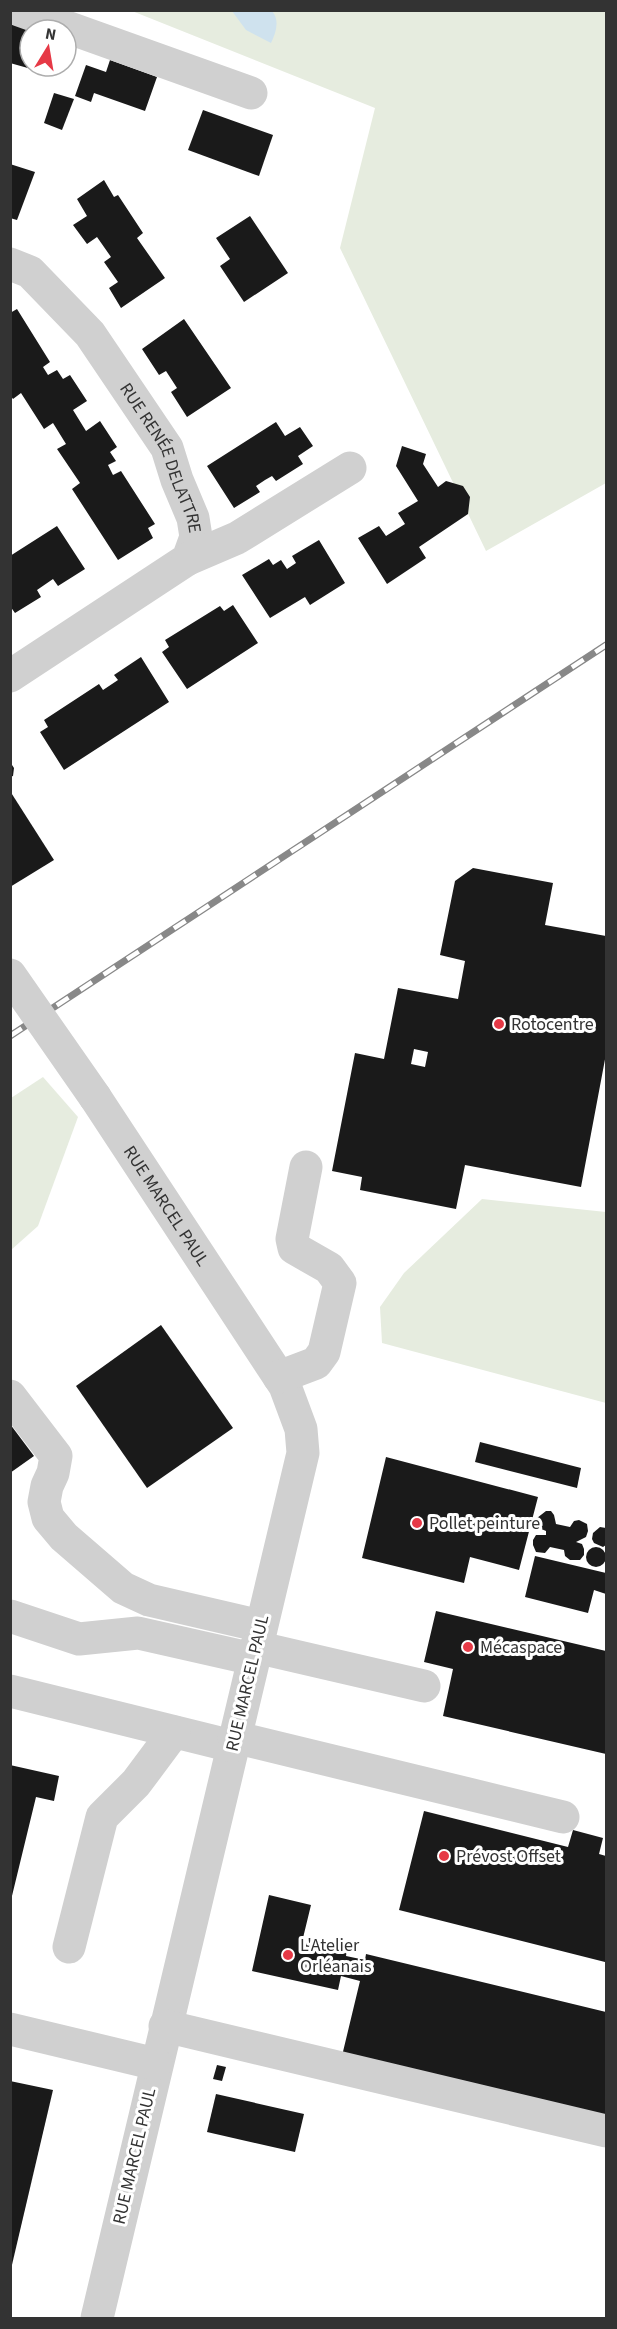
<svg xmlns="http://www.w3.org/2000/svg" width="617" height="2329" font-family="'Source Sans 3',sans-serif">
<rect width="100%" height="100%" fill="#fff"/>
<!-- green -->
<g fill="#e6ecdf">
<path d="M132 11H606V483L486 551 340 248 375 108Z"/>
<path d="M43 1077 78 1117 38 1226 11 1250V1098Z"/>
<path d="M482 1199 606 1212V1403L382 1343 380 1307 404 1273Z"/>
</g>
<!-- water -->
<path fill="#cfe2ee" d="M232 11H272C280 20 276 33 271 43L246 30Z"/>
<!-- building -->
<g fill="#1a1a1a" fill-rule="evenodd">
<path d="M10 23 30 30V66H44L42 72 10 63Z"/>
<path d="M110 60 157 77 145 111 94 93 91 102 75 96 86 65 106 72Z"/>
<path d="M54 93 74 99 62 130 44 123Z"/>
<path d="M203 110 273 135 259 176 188 150Z"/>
<path d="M10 164 35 172 17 220 10 218Z"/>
<path d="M104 180 114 197 118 195 143 233 137 238 165 278 121 308 109 288 118 282 104 262 111 257 97 237 87 244 73 225 87 216 77 199Z"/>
<path d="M250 216 288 273 244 302 220 266 230 259 216 238Z"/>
<path d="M17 309 50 362 43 367 48 375 57 370 63 379 70 375 87 401 73 410 86 431 100 421 117 447 110 452 116 461 108 465 113 475 121 471 155 524 148 528 153 538 118 560 72 489 80 483 57 449 66 444 53 423 44 429 21 393 13 399 10 395V313Z"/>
<path d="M184 319 231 388 187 417 171 392 177 388 166 371 159 375 142 349Z"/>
<path d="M276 422 285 436 300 427 313 446 298 456 303 464 276 481 272 476 265 480 256 486 260 492 234 508 207 466Z"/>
<path d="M402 446 426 454 423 464 438 487 446 481 463 486 470 497 468 514 419 547 426 558 387 584 358 538 379 526 386 536 405 524 398 513 418 501 396 466Z"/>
<path d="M57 526 85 569 58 586 53 579 37 590 41 597 15 613 10 606V556Z"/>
<path d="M319 540 345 583 310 605 305 597 270 618 242 575 269 559 273 565 281 560 287 569 296 563 292 556Z"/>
<path d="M233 605 258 643 187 689 162 652 169 647 165 640 220 606 224 611Z"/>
<path d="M141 657 169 702 64 770 40 732 48 727 44 720 99 684 103 690 118 680 114 675Z"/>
<path d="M10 762 14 768 13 776 10 777Z"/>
<path d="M10 791 54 860 10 887Z"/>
<path d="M473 868 553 883 545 925 606 936V1054L581 1187 465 1165 456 1209 360 1190 362 1177 332 1171 355 1053 384 1059 398 988 458 999 465 961 440 955 455 881ZM414 1049 428 1052 425 1067 411 1064Z"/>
<path d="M161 1325 233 1428 147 1488 76 1386Z"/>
<path d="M10 1424 34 1456 10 1473Z"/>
<path d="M480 1442 581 1468 577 1488 475 1462Z"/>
<path d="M386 1457 538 1497 519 1570 470 1557 464 1583 362 1558Z"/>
<path d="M546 1511H551L554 1515 556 1524 570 1527 574 1521 579 1520 587 1524 588 1531 586 1537 576 1542 582 1544 584 1549V1555L580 1560H570L565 1556 564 1550 550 1547 545 1553 536 1552 533 1545V1540L536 1535H546V1531L539 1528 537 1518Z"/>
<path d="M600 1527 606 1528V1545L603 1547 594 1543 592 1539 593 1533Z"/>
<circle cx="596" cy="1557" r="10"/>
<path d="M535 1556 606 1573V1594L594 1590 588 1613 525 1597Z"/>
<path d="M436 1611 606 1651V1754L443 1716 453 1669 424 1662Z"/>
<path d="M10 1765 59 1776 54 1801 36 1797 11 1900Z"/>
<path d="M424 1811 568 1847 573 1830 603 1838 599 1854 606 1856V1954L605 1962 399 1910Z"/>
<path d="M269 1895 311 1905 303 1938 347 1949 346 1956 365 1960 366 1954 606 2012V2123L341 2060 360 1981 341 1976 338 1990 252 1971Z"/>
<path d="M217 2065 226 2067 222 2081 213 2079Z"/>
<path d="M10 2081 53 2090 11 2269H10Z"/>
<path d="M216 2094 304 2114 295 2152 207 2132Z"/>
</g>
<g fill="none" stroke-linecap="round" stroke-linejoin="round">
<!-- minor -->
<g stroke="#d0d0d0" stroke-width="33">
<path d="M19 10 251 93"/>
<path id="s1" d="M10 264 30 272 90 334 167 448 177 480 193 518 196 537 188 559 10 676"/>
<path d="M188 559 237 538 350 468"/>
<path id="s2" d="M95 1097 285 1386 301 1429 303 1453 97 2318"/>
<path d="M279 1377 316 1363 324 1352 340 1283 329 1268 294 1248 292 1239 306 1167"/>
<path d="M10 1396 56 1456 53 1473 47 1486 44 1502 48 1518 64 1537 123 1588 149 1600 261 1626"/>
<path d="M10 1616 79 1639 138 1633 253 1659"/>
<path d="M256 1647 424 1686"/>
<path d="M10 1691 232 1746"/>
<path d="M234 1737 563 1817"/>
<path d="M69 1947 102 1817 136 1783 174 1732"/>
<path d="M165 2026 606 2131"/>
<path d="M10 2029 156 2064"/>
</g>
<!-- rail casing -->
<g stroke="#888" stroke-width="7">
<path id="rail" d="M10 1036 606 645"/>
</g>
<!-- rail -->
<use href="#rail" stroke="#fff" stroke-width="4.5" stroke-dasharray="14" stroke-linecap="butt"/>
<!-- minor-bridge -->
<path stroke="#d0d0d0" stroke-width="33" d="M10 975 95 1097"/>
</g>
<!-- markers -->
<g fill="#e63946" stroke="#fff" stroke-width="2">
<circle cx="499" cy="1024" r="6"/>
<circle cx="417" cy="1523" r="6"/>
<circle cx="468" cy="1647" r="6"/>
<circle cx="444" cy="1856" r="6"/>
<circle cx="288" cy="1955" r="6"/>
</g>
<g text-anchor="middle" stroke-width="6" stroke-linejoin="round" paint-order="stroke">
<!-- street labels -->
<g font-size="18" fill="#333" stroke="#fff">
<text dy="6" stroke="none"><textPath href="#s1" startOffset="252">RUE RENÉE DELATTRE</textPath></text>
<text dy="6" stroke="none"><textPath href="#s2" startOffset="130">RUE MARCEL PAUL</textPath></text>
<text transform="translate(247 1683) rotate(-77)" y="6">RUE MARCEL PAUL</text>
<text transform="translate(134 2156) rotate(-77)" y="6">RUE MARCEL PAUL</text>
</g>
<!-- poi labels -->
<g font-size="18" fill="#333" stroke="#fff" text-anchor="start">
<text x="511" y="1030">Rotocentre</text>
<text x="429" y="1529">Pollet peinture</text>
<text x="480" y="1653">Mécaspace</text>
<text x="456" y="1862">Prévost Offset</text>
<text x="300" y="1951">L'Atelier<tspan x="300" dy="21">Orléanais</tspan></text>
</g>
</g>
<!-- border -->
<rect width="617" height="2329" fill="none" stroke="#333333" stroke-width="24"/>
<!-- north arrow -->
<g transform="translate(48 48) rotate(11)"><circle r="28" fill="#ffffff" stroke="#adadad" stroke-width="1.5"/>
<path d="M0-4.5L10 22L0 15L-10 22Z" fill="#e63946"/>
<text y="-9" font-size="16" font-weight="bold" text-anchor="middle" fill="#333333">N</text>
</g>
</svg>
